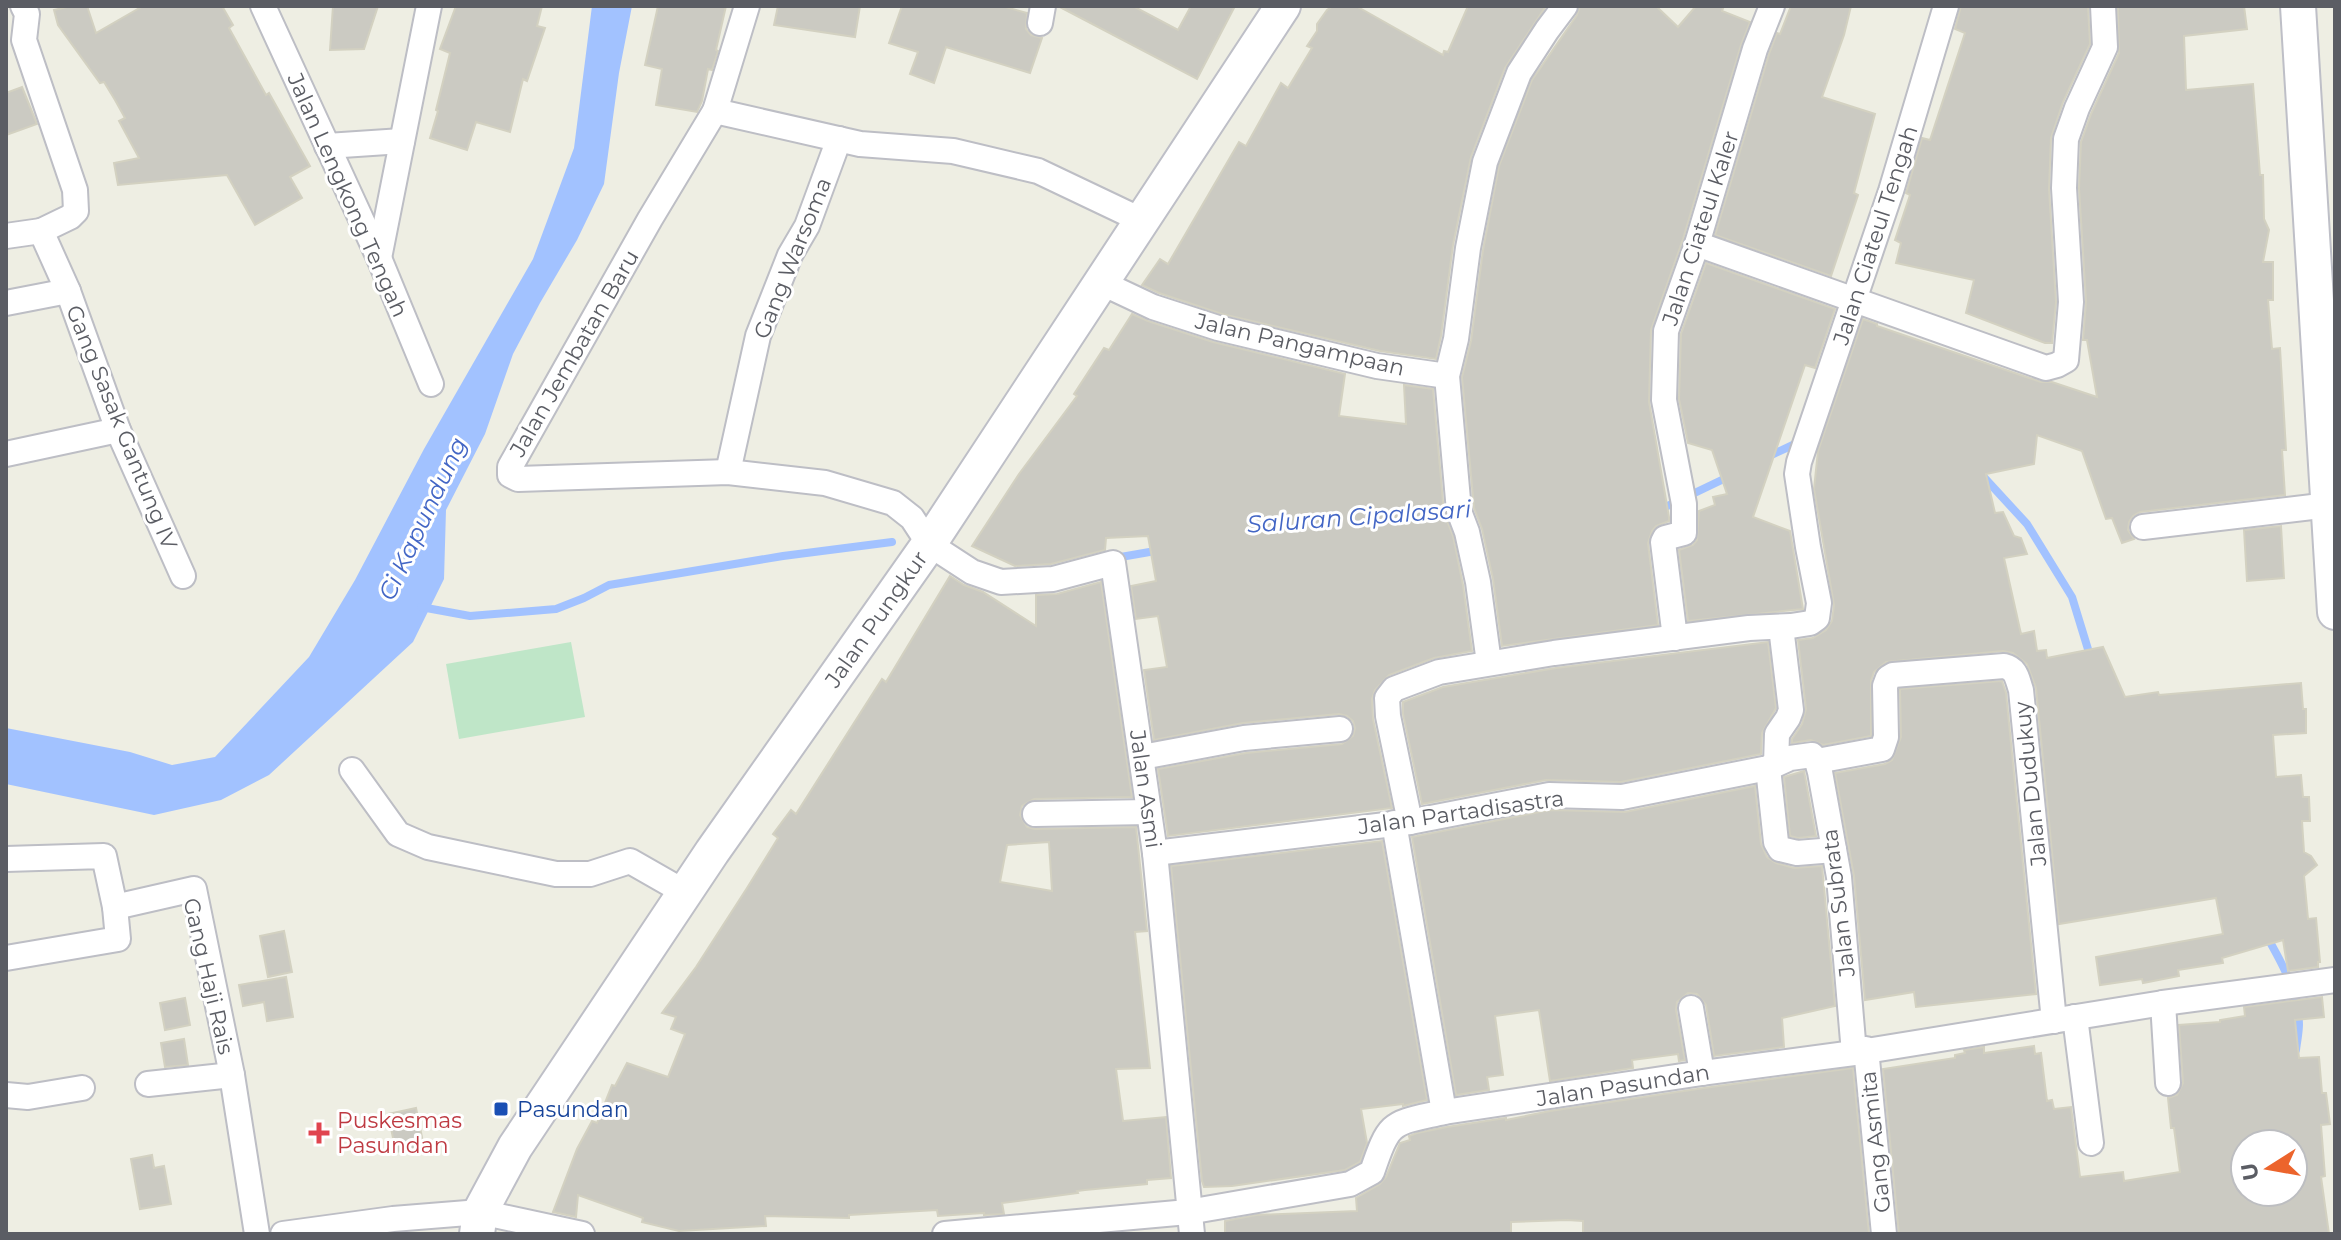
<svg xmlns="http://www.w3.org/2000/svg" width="2341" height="1240" font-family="Montserrat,sans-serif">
<rect width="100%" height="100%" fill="#eeeee3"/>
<!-- green -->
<path fill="#bfe6c8" d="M571 642 585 717 459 739 446 664Z"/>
<!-- water -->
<path fill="#a2c2ff" d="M592 6H632L619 73 604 184 577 240 540 303 513 354 485 434 446 510 444 579 413 642 269 775 221 800 154 815 6 784V728L130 752 172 765 215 757 309 657 355 580 424 449 533 259 574 148Z"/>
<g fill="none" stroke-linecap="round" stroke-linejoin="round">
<!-- stream -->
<g stroke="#a2c2ff" stroke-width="8">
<path d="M1767 457 1795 444 1833 435"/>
<path d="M1981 474 2027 524 2072 597 2091 659"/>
<path d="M1659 510 1730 476"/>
<path d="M1115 558 1161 550"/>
<path d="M421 607 470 616 556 609 584 598 609 585 783 556 892 542"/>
<path d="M2266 935C2282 963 2298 991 2299 1024 2299 1033 2297 1041 2296 1050"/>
<path d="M2293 1135 2294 1202"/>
</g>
</g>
<!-- building -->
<g fill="#cbcac2" stroke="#d3d1c1" stroke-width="2" fill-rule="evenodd">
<path d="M71 6H87L96 33 143 6H222L233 25 229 28 266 95 269 93 310 166 290 177 302 198 255 225 227 175 118 185 114 163 139 158 119 121 125 118 115 100 104 82 100 83 58 25 54 10Z"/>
<path d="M333 6H378L364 49 330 50Z"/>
<path d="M456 6H542L537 26 545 28 527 81 523 79 510 132 476 122 467 150 430 138 438 111 436 110 450 53 440 49Z"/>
<path d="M658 6H726L716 50 718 51 712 70 708 69 702 101 697 112 656 105 662 69 645 65Z"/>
<path d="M778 6H860L855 37 774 25Z"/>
<path d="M902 6H1002L1027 13 1026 29 1031 35 1042 38 1030 73 946 47 934 83 910 74 918 52 889 43Z"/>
<path d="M1058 6H1133L1178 30 1191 6H1235L1197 79Z"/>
<path d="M1333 6H1356L1443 55 1444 51 1448 52 1468 6H1546L1505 68 1471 157 1453 245 1441 336 1436 359 1380 351 1222 314 1159 293 1142 285 1160 259 1168 264 1239 142 1246 146 1281 83 1288 88 1312 48 1307 46 1317 31V24L1327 10Z"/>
<path d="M1580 6H1656L1678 27 1696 6H1724L1722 11 1750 22 1741 45 1683 239 1651 330 1649 402 1669 517V521L1656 526 1652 531 1648 543 1658 625 1502 646 1493 579 1482 529 1474 508 1462 377 1471 341 1483 250 1499 166 1532 80 1577 15Z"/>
<path d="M1791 6H1851L1844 35 1822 97 1875 114 1854 193 1858 195 1831 276 1715 235 1769 54 1777 33 1780 34Z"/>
<path d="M1961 6H2088L2090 44 2063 102 2051 138 2049 189 2056 302 2052 343H2045L1966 313 1974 280 1896 263 1901 243 1895 240 1910 195 1906 193 1922 138 1930 140 1965 33 1955 29Z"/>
<path d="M2118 6H2244L2247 29 2184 36 2186 90 2253 84 2260 175H2263L2264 219 2269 230 2263 262H2273V300H2268L2272 349 2280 348 2286 450H2282L2285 495 2140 512 2133 516 2129 522 2128 530 2134 539 2122 543 2112 518 2106 519 2082 451 2037 435 2034 464 1986 474 1995 513 2003 512 2014 536 2021 538 2027 554 2004 558 2021 634 2034 631 2037 651 2046 650 2047 658 2103 647 2125 697 2158 692 2159 695 2301 683 2303 709H2306V733L2273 735 2276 777 2301 775 2303 797H2309L2310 821H2302L2304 852 2311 856 2317 865 2304 876 2308 919 2316 918 2320 962H2318V967L2288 971 2283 940 2222 958 2223 963 2178 970 2179 976 2143 983 2142 979 2100 985 2096 957 2223 934 2216 898 2059 924 2036 688 2027 664 2013 653 2003 651 1886 662 1874 672 1871 681V736L1823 745 1811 740 1792 743V739L1802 724 1806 709 1798 640 1813 638 1826 630 1832 621 1834 605 1814 489 1818 451 1863 319 1877 324V326L2041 382H2052L2097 397 2087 340H2083L2086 301 2079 188 2081 142 2091 114 2119 53Z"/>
<path d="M22 87 37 124 6 135V93Z"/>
<path d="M1706 263 1835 309 1815 368 1805 365 1753 517 1790 531 1803 609 1688 621 1679 550 1693 545 1697 540 1699 511 1715 505 1713 497 1727 494 1712 450 1688 443 1679 399 1681 334Z"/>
<path d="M1132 314 1148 321 1213 342 1345 374 1339 416 1406 424 1404 385 1433 389 1444 513 1453 536 1463 585 1472 651 1434 658 1389 675 1375 690 1372 699 1373 719 1392 808 1168 836 1158 769 1246 753 1342 744 1353 736 1355 728 1353 721 1347 716 1339 714 1243 723 1154 740 1144 670 1167 667 1158 616 1136 619 1131 586 1156 581 1148 536 1106 538 1105 550 1051 564 1015 566 972 546 1019 474 1077 396 1074 394 1104 348 1109 350Z"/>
<path d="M2281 526 2284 578 2247 581 2244 530Z"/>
<path d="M950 576 964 585 983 592 1036 626V595L1057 594 1101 582 1132 797 1034 799 1022 806 1020 815 1027 827 1035 829 1136 827 1147 931 1135 932 1150 1068 1116 1069 1123 1121 1166 1117 1171 1178 1147 1180V1184L1085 1190 1077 1191 1078 1193 1002 1203 1004 1214 984 1215V1213L938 1216 937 1210 849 1215V1218L765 1216 766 1226 679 1231 642 1222 643 1218 578 1195 576 1217 553 1212 577 1149 592 1121 597 1123 612 1085 615 1086 627 1063 668 1077 685 1034 671 1029 676 1017 662 1013 696 967 747 888 778 838 773 834 791 810 796 814 882 679 886 682ZM1049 842 1052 891 1000 882 1007 845Z"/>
<path d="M1768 642 1776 708 1762 733 1761 754 1621 782 1546 780 1422 804 1403 714V702L1443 687 1556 668Z"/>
<path d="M2002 681 2006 693 2036 994 1916 1007 1914 992 1865 1000 1854 876 1835 773 1885 764 1892 760 1901 737 1900 689Z"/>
<path d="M1804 771 1816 836 1798 838 1790 836 1784 777Z"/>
<path d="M1755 786 1761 844 1767 857 1776 863 1794 868 1822 866 1835 1006 1782 1018 1784 1047 1714 1056 1706 1005 1697 994 1688 993 1677 1002 1676 1010 1685 1060 1679 1061 1678 1054 1632 1060 1633 1068 1550 1081 1539 1010 1495 1016 1503 1075 1487 1077 1489 1090 1456 1095 1412 837 1550 810 1625 812Z"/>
<path d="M1382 841 1427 1100 1403 1106V1104L1361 1109 1367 1143 1360 1162 1345 1170 1232 1186 1204 1187 1202 1181 1171 866Z"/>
<path d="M284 931 292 972 268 977 260 936Z"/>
<path d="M286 977 293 1017 267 1021 264 1002 243 1006 239 985Z"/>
<path d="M2322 997 2324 1017 2295 1020 2299 1058 2319 1057 2322 1093H2326L2330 1124 2321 1125 2325 1176 2321 1177 2329 1234H1899L1883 1069 1955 1058V1055L1965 1053 1964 1050 1984 1047V1053L2034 1046 2035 1054 2041 1053 2047 1101 2052 1100 2054 1109 2071 1107 2080 1177 2123 1172 2124 1181 2180 1172 2174 1128H2171L2168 1098 2177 1095 2183 1083 2179 1025 2220 1022V1020L2245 1016 2244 1007ZM2245 1144H2295L2299 1182 2295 1183 2297 1192H2245Z"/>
<path d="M185 998 190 1025 165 1030 160 1003Z"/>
<path d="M184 1039 188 1065 165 1067 161 1043Z"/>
<path d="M1853 1068 1869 1234H1583V1221L1567 1220 1511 1222V1234H1225V1221L1256 1215 1357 1211 1356 1198 1380 1184 1386 1177 1400 1143 1410 1140 1409 1136 1417 1133 1447 1127 1506 1118V1120L1550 1111 1704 1088Z"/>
<path d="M416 1108 424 1147 396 1152 388 1114Z"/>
<path d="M152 1155 154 1168 164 1166 171 1204 140 1209 131 1159Z"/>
</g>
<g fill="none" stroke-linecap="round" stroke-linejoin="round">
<!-- minor casing -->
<g stroke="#bdbec5" stroke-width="28">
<g id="minor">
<path d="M23 6 27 14 24 40 75 190 76 211 70 217 41 231 68 291"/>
<path d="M263 6 379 258 431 384"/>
<path d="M747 6 715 111 650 219 510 467V475L518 479 728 472 825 483 893 503 912 518 929 544 972 572 1001 582 1053 579 1113 563 1155 853 1192 1234"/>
<path d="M1040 23 1043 6"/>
<path d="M715 111 860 144 953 151 1038 171 1141 220"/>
<path d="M327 146 402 141"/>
<path d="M6 236 41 231"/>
<path d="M1697 244 2046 368 2057 365 2066 360 2071 302 2064 188 2066 139 2077 108 2105 47 2103 6"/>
<path d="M379 258 429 6"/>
<path d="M1102 283 1153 307 1218 328 1377 366 1447 376"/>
<path d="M6 303 68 291 118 430 183 576"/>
<path d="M6 454 118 430"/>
<path d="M728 472 758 336 790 255 807 226 839 139"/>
<path d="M2143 527 2329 505"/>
<path d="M1675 638 1663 542 1665 538 1684 533V504L1664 400 1666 331 1697 244 1755 49 1772 6"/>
<path d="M1489 663 1478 582 1467 532 1459 511 1447 376 1456 339 1468 248 1485 162 1519 73 1547 30 1565 6"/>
<path d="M1142 757 1244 738 1340 729"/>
<path d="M1817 761 1882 749 1886 737 1885 686 1888 678 1893 675 2004 666C2017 669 2017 679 2021 690L2054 1021"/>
<path d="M1776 764 1777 734 1788 718 1791 710 1781 627"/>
<path d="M1768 768 1776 842 1780 849 1797 853 1834 850"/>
<path d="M352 770 398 834 428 847 556 874H590L630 861 686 893"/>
<path d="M1035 814 1149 812"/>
<path d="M1410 822 1388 716 1387 698 1394 689 1439 672 1554 653 1749 628 1791 626 1810 623 1817 618 1819 603 1808 547 1797 474 1799 462 1891 191 1946 6"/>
<path d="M1394 823 1444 1112"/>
<path d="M1155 853 1410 822 1549 795 1622 797 1768 768 1790 758 1812 755 1817 761 1820 772 1839 877 1854 1053"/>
<path d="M6 859 104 856 115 907"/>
<path d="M6 958 118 939 115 907 194 889 232 1075 257 1234"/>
<path d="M2163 1003 2168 1083"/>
<path d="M1691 1008 1702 1073"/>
<path d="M2075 1017 2091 1143"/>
<path d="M1866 1049 1884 1234"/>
<path d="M148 1084 232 1075"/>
<path d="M6 1095 28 1097 82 1088"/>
<path d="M283 1234 393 1219 480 1212 582 1234"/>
<path d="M945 1234 1188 1212 1350 1184 1372 1172C1390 1119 1391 1124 1444 1112L1702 1073 1854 1053 2163 1003 2335 980"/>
</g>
</g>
<!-- secondary casing -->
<g stroke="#bebfc7" stroke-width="38">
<g id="secondary">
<path d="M2298 6 2335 612"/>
<path d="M477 1234 480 1212 515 1147 712 852 929 544 1283 6"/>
</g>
</g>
<!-- minor -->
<use href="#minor" stroke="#fff" stroke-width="24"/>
<!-- secondary -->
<use href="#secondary" stroke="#fff" stroke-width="34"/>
</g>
<!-- markers -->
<rect fill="#1a4fb4" stroke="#fff" stroke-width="3" x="493" y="1101" width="16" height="16" rx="4"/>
<path fill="#e0444e" stroke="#fff" stroke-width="3" d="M315 1121h8v8h8v8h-8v8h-8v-8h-8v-8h8z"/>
<g text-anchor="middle" stroke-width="6" stroke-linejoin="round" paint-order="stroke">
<!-- street labels -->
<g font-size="22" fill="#5b5d64" stroke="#fff">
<text transform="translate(348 195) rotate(66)" y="8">Jalan Lengkong Tengah</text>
<text transform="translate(1700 228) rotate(-72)" y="8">Jalan Ciateul Kaler</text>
<text transform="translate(1875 235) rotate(-72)" y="8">Jalan Ciateul Tengah</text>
<text transform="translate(792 258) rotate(-68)" y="8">Gang Warsoma</text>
<text transform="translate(1300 344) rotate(13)" y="8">Jalan Pangampaan</text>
<text transform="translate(574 353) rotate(-60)" y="8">Jalan Jembatan Baru</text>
<text transform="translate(122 427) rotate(68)" y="8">Gang Sasak Gantung IV</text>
<text transform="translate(876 619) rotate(-55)" y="8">Jalan Pungkur</text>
<text transform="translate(2030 784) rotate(-96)" y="8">Jalan Dudukuy</text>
<text transform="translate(1146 789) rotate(82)" y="8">Jalan Asmi</text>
<text transform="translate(1461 812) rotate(-8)" y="8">Jalan Partadisastra</text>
<text transform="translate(1838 903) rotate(-97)" y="8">Jalan Subrata</text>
<text transform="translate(209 976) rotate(77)" y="8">Gang Haji Rais</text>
<text transform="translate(1623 1085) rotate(-9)" y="8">Jalan Pasundan</text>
<text transform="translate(1875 1142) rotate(-96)" y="8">Gang Asmita</text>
</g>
<!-- transit labels -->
<g font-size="22" fill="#164399" stroke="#fff" text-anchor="start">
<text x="517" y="1117">Pasundan</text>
</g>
<!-- health labels -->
<g font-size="22" fill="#be3a42" stroke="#fff" text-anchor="start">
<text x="337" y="1128">Puskesmas<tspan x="337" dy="25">Pasundan</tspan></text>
</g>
<!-- water labels -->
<g font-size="24" font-style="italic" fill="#4366c5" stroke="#fff">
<text transform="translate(1359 517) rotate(-4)" y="8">Saluran Cipalasari</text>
<text transform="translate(423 519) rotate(-65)" y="8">Ci Kapundung</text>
</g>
</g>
<!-- border -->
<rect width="2341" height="1240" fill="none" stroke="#5b5d64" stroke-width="16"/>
<!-- north arrow -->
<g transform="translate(2269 1168) rotate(259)"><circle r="38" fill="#ffffff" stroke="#bdbec1" stroke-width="2"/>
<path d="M0-6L14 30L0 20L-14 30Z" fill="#ec642c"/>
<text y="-12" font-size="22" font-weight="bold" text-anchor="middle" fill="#5b5d64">U</text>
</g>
</svg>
